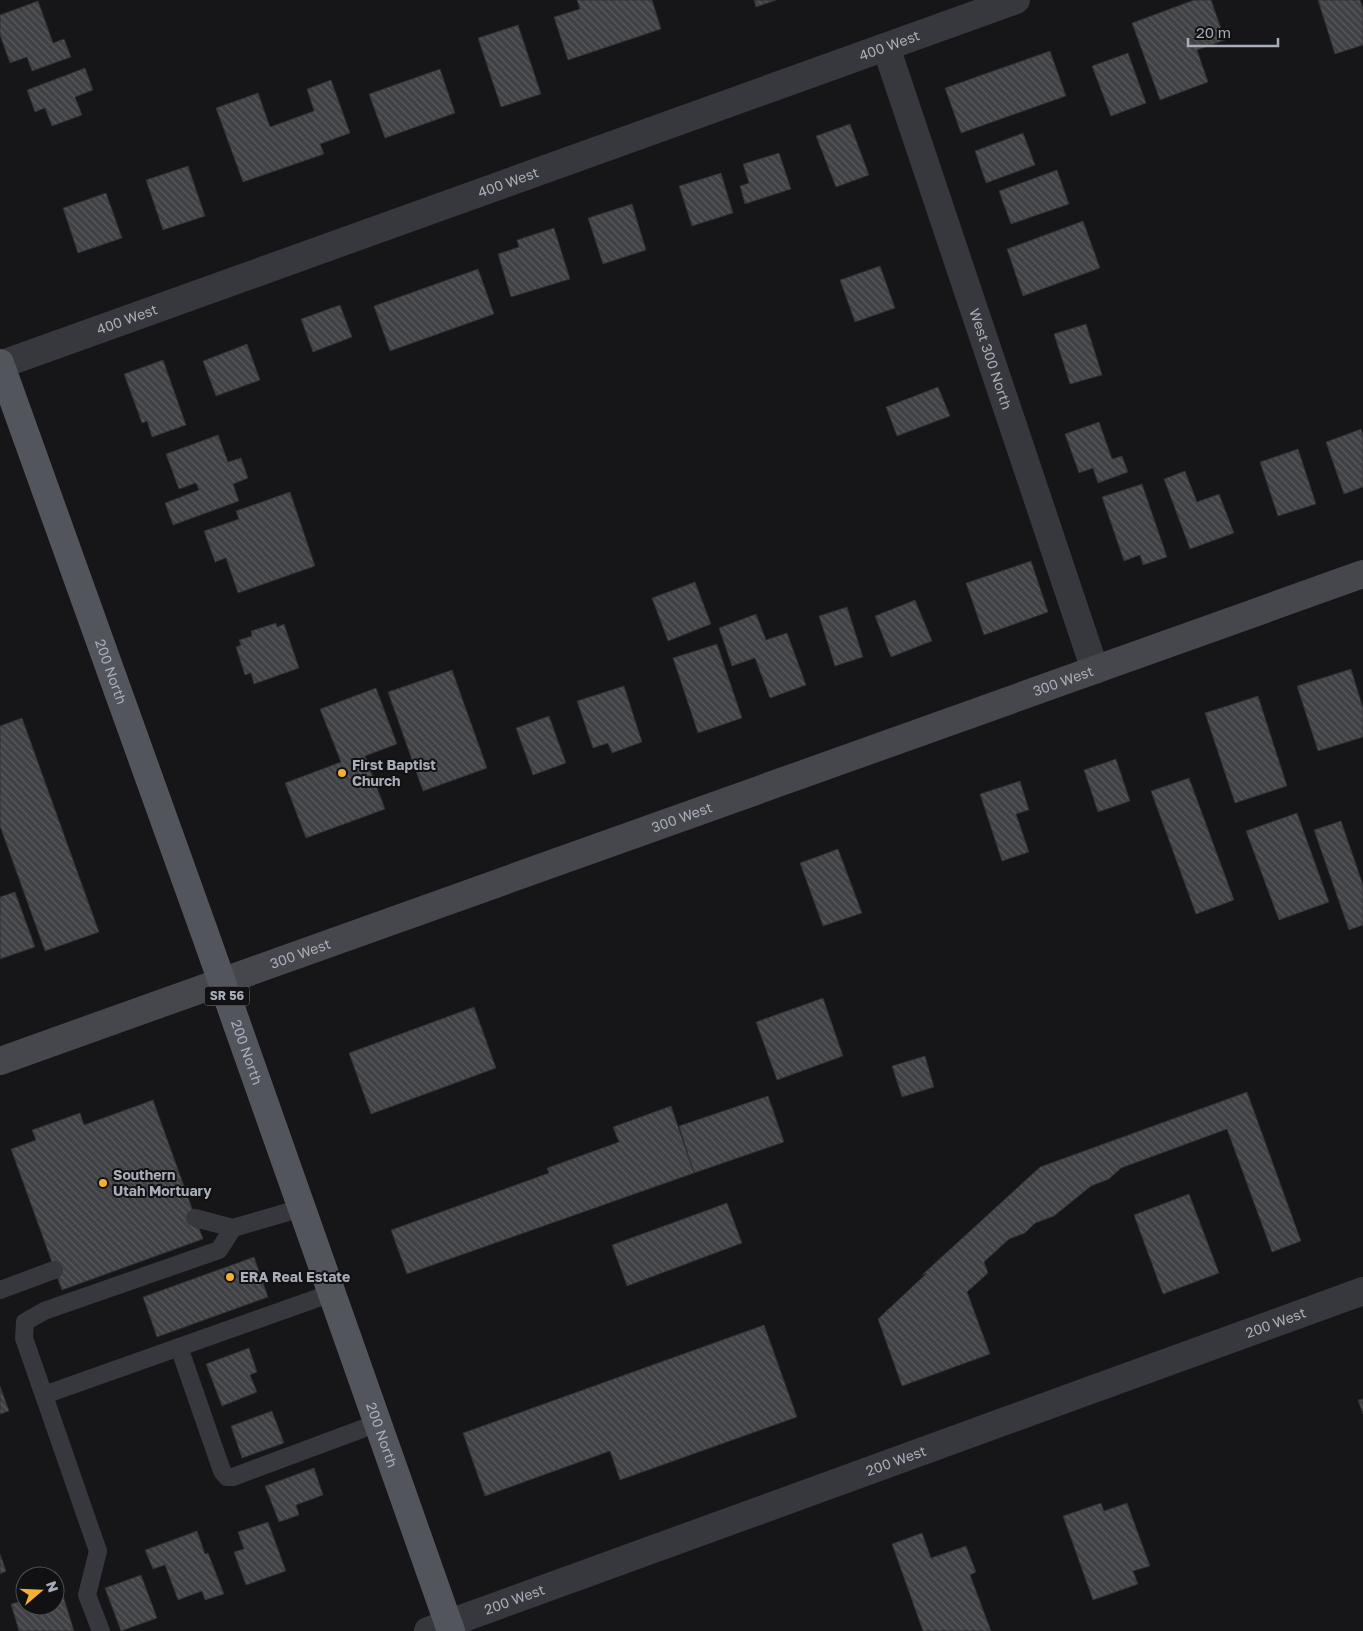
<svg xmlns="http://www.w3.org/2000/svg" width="1363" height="1631" font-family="'Golos Text',sans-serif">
<defs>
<pattern id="building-back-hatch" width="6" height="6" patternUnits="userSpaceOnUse" patternTransform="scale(1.25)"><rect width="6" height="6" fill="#404145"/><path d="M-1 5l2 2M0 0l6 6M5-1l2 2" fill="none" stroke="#595a5e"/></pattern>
</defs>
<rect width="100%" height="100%" fill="#161618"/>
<!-- building -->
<g fill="url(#building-back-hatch)" stroke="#303034">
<path d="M577 0H652L661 29 568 60 554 17 580 9Z"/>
<path d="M754 0H776L756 7Z"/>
<path d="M1194 0H1211L1225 40 1197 50 1208 82 1160 100 1132 23Z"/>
<path d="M1318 0H1360L1363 8V45L1335 54Z"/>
<path d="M38 1 53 43 64 39 71 57 32 71 27 57 10 63 0 35V15Z"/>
<path d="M518 25 541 94 501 107 478 38Z"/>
<path d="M1050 51 1066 96 961 133 945 88Z"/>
<path d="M1128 53 1146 103 1111 116 1092 66Z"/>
<path d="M85 68 93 90 75 97 82 115 52 126 45 108 35 112 27 90Z"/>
<path d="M440 69 455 113 385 138 369 94Z"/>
<path d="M331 80 350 133 320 144 324 154 243 182 216 108 258 93 270 127 314 111 307 89Z"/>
<path d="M850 124 869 175 836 187 816 136Z"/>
<path d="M1023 133 1035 165 986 183 975 151Z"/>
<path d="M779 153 791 189 745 204 740 186 749 183 743 164Z"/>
<path d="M188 166 205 216 163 230 146 180Z"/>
<path d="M1057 170 1069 204 1011 224 999 191Z"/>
<path d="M721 173 733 213 692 226 679 186Z"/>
<path d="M106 193 122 238 78 253 63 208Z"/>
<path d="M632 204 646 250 603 264 588 218Z"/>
<path d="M1083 221 1100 268 1023 296 1007 249Z"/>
<path d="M554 228 570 279 511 297 498 254 519 247 517 240Z"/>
<path d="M880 266 895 308 855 322 840 280Z"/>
<path d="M478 269 494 314 390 351 374 306Z"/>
<path d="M340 305 352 337 313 352 301 319Z"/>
<path d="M1086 324 1102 375 1070 384 1054 334Z"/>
<path d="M247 344 260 380 216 396 203 361Z"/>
<path d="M163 360 186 425 152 437 147 421 142 423 124 374Z"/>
<path d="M938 387 950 416 897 436 886 407Z"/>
<path d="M1099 422 1112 459 1122 456 1128 472 1098 483 1093 468 1079 473 1065 434Z"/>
<path d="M1361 429 1363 435V487L1344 494 1326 442Z"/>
<path d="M218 435 228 462 241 458 248 478 233 484 239 501 173 525 165 503 199 490 196 483 179 489 166 454Z"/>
<path d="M1298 449 1316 504 1278 516 1260 462Z"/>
<path d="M1185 471 1197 502 1219 494 1234 533 1190 549 1164 479Z"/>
<path d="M1142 484 1167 557 1143 565 1140 555 1124 561 1102 497Z"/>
<path d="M290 492 315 566 238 593 226 558 215 562 204 531 239 519 236 511Z"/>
<path d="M1031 561 1048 612 984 635 966 583Z"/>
<path d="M695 582 711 624 668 641 652 598Z"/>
<path d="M915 600 932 641 891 657 875 616Z"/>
<path d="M847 607 863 657 835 666 819 616Z"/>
<path d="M756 614 766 640 787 633 806 685 770 698 755 658 732 666 719 628Z"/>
<path d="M276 623 277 627 284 624 299 668 254 684 251 673 245 675 236 647 241 645 239 640 252 636 251 631Z"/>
<path d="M717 644 742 718 698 733 673 658Z"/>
<path d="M1351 669 1363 708V737L1318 751 1297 686Z"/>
<path d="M452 670 487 768 423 791 388 692Z"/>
<path d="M624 686 642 742 612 753 608 743 593 748 577 701Z"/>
<path d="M376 688 397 744 365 756 385 809 306 838 285 783 341 762 320 709Z"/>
<path d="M1258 696 1287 786 1235 803 1205 713Z"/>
<path d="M549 716 566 763 533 775 516 728Z"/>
<path d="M22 718 99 932 45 951 0 826V726Z"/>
<path d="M1116 759 1130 801 1098 812 1084 770Z"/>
<path d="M1189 778 1234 900 1196 914 1151 791Z"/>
<path d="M1020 781 1029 810 1016 814 1029 852 1002 861 980 794Z"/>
<path d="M1297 813 1329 902 1279 920 1246 831Z"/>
<path d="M1341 821 1363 885V925L1349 930 1314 830Z"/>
<path d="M838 849 862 913 823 926 800 863Z"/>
<path d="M15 892 35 947 0 959V897Z"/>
<path d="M823 998 843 1056 777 1080 756 1022Z"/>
<path d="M474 1007 496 1068 371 1114 349 1053Z"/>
<path d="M925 1056 934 1087 902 1097 892 1066Z"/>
<path d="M1247 1092 1301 1241 1272 1252 1227 1129 1121 1168 1109 1179 1091 1186 1054 1216 1035 1223 1025 1233 1009 1239 984 1262 988 1273 967 1292 990 1354 902 1386 878 1319 927 1273 922 1275 1040 1167Z"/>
<path d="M768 1096 784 1142 694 1173 679 1126Z"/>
<path d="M153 1100 203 1239 62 1290 11 1149 36 1140 32 1130 80 1113 84 1125Z"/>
<path d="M671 1106 694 1173 407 1274 391 1230 549 1173 547 1168 619 1142 613 1127Z"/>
<path d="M1189 1194 1219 1273 1163 1294 1134 1215Z"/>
<path d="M727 1203 742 1243 627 1286 612 1245Z"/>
<path d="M254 1257 268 1297 157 1337 143 1297Z"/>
<path d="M764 1325 797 1417 620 1480 610 1451 485 1496 463 1433Z"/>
<path d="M249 1348 257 1372 250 1375 257 1392 222 1406 206 1364Z"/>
<path d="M0 1386 9 1411 0 1414Z"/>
<path d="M1363 1399V1414L1358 1400Z"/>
<path d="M272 1411 284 1443 242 1458 231 1426Z"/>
<path d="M314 1468 323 1495 296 1505 299 1515 279 1522 265 1486Z"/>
<path d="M1101 1503 1104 1511 1127 1503 1150 1566 1133 1571 1138 1584 1093 1600 1063 1516Z"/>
<path d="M268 1522 286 1571 246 1585 234 1552 244 1549 238 1532Z"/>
<path d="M197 1531 205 1554 208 1553 224 1594 205 1600 202 1591 178 1600 165 1565 153 1569 145 1550Z"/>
<path d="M922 1533 931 1558 966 1546 976 1572 970 1575 991 1631H923L892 1544Z"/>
<path d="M0 1554 6 1571 0 1574Z"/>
<path d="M141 1575 157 1618 121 1631 105 1588Z"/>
<path d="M61 1589 74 1631H19L11 1604 25 1600V1606H55V1590Z"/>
</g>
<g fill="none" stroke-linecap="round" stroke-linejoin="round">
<!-- lane -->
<g stroke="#37383d" stroke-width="18">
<path d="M195 1218 233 1228 302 1208"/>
<path d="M0 1290 54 1270"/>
<path d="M179 1347 222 1471 227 1477H233L378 1423"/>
<path d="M44 1395 332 1293"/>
<path d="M101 1631 87 1595 98 1551 24 1338 25 1322 44 1311 219 1250 233 1228"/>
</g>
<!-- street -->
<g stroke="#37383d" stroke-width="28">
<path id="s1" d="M886 47 1095 670"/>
<path id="s2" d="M0 365 1016 0"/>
<path id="s3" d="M428 1631 1363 1291"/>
</g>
<!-- secondary -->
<path stroke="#45474d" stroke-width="28" id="s4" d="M0 1061 1363 574"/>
<!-- primary -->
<path stroke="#53555c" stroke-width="28" id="s5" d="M0 363 204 931 451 1631"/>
</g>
<!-- markers -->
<g fill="#f2b134" stroke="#111113" stroke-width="2">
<circle cx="342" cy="773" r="5"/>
<circle cx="103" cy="1183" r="5"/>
<circle cx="230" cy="1277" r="5"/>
</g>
<g text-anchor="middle" stroke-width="4" stroke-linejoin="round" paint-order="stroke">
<!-- shield labels -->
<rect fill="#111113" stroke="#7b7e86" stroke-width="1" x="204.5" y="986.5" width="45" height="19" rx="4"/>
<g font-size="12" font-weight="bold" fill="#a8adb8">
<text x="227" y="1000">SR 56</text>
</g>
<!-- street labels -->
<g font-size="14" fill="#a8adb8" stroke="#111113">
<text dy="5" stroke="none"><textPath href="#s2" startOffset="945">400 West</textPath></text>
<text dy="5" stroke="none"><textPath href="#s2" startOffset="540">400 West</textPath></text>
<text dy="5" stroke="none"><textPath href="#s2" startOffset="135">400 West</textPath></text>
<text dy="5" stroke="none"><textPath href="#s1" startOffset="329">West 300 North</textPath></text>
<text dy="5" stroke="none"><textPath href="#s5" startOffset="328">200 North</textPath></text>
<text dy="5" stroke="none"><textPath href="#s4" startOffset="1129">300 West</textPath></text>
<text dy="5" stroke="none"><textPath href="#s4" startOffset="724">300 West</textPath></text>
<text dy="5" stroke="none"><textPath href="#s4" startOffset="319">300 West</textPath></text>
<text dy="5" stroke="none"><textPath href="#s5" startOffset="732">200 North</textPath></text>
<text dy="5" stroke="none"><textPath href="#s3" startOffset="902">200 West</textPath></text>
<text dy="5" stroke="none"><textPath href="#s5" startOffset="1138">200 North</textPath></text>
<text dy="5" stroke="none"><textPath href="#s3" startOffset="498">200 West</textPath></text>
<text dy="5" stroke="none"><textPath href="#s3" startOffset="92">200 West</textPath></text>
</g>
<!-- poi labels -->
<g font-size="14" font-weight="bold" fill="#a8adb8" stroke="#111113" text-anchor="start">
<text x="352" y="770">First Baptist<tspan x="352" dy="16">Church</tspan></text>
<text x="113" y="1180">Southern<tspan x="113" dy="16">Utah Mortuary</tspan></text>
<text x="240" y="1282">ERA Real Estate</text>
</g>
</g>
<!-- north arrow -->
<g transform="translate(40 1591) rotate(71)"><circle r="24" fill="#111113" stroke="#4d4f55"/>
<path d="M0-4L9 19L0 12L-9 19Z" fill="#f2b134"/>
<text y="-8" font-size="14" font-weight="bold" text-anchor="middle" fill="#a8adb8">N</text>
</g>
<!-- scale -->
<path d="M1188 38v8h90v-8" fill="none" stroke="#a8adb8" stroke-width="2.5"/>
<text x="1196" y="38" font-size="15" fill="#a8adb8" stroke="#111113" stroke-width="4" paint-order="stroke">20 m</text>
</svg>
